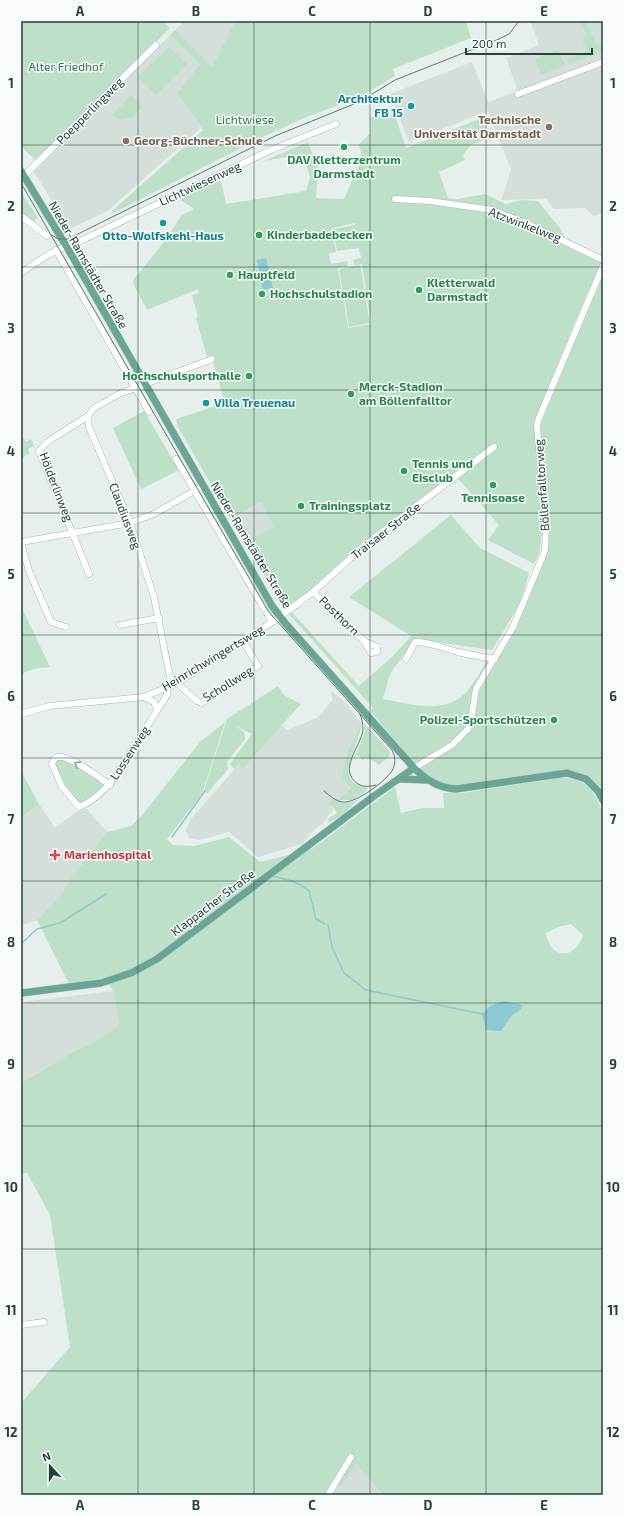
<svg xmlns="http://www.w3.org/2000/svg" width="624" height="1516" font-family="'Exo 2',sans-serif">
<rect width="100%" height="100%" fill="#e6efeb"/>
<!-- built -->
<g fill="#d4dfda">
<path d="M184 21H235L212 67 175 30Z"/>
<path d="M530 21H603V213L594 216 585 208 554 209 546 199 501 200 511 170 488 111 409 142 390 94 472 62 488 102 518 91 506 58 539 45Z"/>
<path d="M170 35 200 64 177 93 201 128 106 212 69 229 34 172Z"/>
<path d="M261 502 275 526 245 543 231 519Z"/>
<path d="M331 691 345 702 361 723V728L352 742 345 781 351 786 322 824 317 827 302 844 258 857 229 832 199 840 189 838 186 830 190 820 239 764 243 767 281 725 287 730 317 718 332 701Z"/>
<path d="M39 804 55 828 76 812 86 808 107 832 71 878 60 896 37 920 21 926V818Z"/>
<path d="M113 991 119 1025 93 1043 75 1051 21 1083V1002Z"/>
<path d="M356 1464 383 1495H338L333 1492 338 1484Z"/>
</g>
<!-- green -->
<g fill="#bfe0c8" fill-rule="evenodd">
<path d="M21 21H162L170 28 36 161 21 146Z"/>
<path d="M235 21H466L471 38 393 69 395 76 360 97 304 118 265 136 113 213 111 212 203 130 177 93 200 64 170 35 175 30 212 67Z"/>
<path d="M579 21H586L596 45 599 42 603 51 569 64 567 59 587 51 583 42 586 34Z"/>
<path d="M169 47 187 64 156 95 138 77Z"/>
<path d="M558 50 565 65 541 75 535 59Z"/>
<path d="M131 95 143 107 133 117 118 120 112 115Z"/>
<path d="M395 115 406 148 482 118 489 138 471 145 463 155 465 160 439 172 448 198 457 199 485 194 506 204 521 200 538 201 559 227 570 248 601 263 572 329 541 408 536 427 542 533 539 554 534 564 488 540 499 525 455 475 290 610 359 686 393 656 411 636 349 597 451 515 480 548 529 573 521 602 492 650 415 639 390 674 383 699C410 704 448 716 468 690 475 681 481 671 487 661L496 662 516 626 547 549 550 525 540 425 603 271V790C592 777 582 772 566 770L461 786C455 785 448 785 442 783 415 771 390 733 370 711L373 708 287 612 245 543 274 526 261 502 231 519 178 427 176 419 225 403 212 359 210 356 207 357 196 318 198 317 192 295 199 293 198 289 147 310 133 283 134 279 160 247 182 215 194 209 176 197 220 176 226 204 306 191 310 178 304 154 264 161 308 142 318 168 316 198 344 199 362 158 359 144 370 134V117L388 118ZM355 223 356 229 355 225 333 229 337 251 359 248 361 258 353 260 354 265 362 264 371 324 348 328 338 268 348 266 347 261 331 264 329 253 336 252 332 228Z"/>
<path d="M21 192 38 218 32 223 21 214Z"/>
<path d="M360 265 370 323 349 327 339 269Z"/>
<path d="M144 411 179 470 141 489 113 428Z"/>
<path d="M21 435 26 442 31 439 34 446 28 449 30 454 21 458Z"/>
<path d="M21 606 50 667 33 669 21 674Z"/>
<path d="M278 686 284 695 301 704 243 768 239 764 234 769 230 764 252 734 236 726 244 732 245 739 227 762 228 769 207 794 204 791 227 719Z"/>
<path d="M361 718C366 739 327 783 367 787L366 791 353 800H339L351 787 343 779C343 767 346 755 351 744 356 734 362 729 361 718Z"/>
<path d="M225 722 202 794 167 839 173 845 195 846 229 837 260 862 312 849 395 787 401 813 422 808H444L443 793H462L560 778C586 778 595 790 603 814V1495H383L356 1464 341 1487 338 1484 333 1492 338 1495H21V1403L70 1347 50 1215 27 1173H21V1083L75 1051 93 1043 119 1025 113 991 104 978 69 984 37 920 60 896 71 878 107 832 131 826 143 814 200 742ZM571 924 583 935C574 962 549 958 546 933L558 927Z"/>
<path d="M365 724 390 752 389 757 379 765 374 761 365 758 363 760 357 755 354 758 364 735Z"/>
<path d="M58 758H66L107 785 79 805 65 787 53 764Z"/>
<path d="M21 771 39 804 21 818Z"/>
<path d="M333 799C342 804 350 804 359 799L342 816 329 822 328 819 337 813 331 804 328 805Z"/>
</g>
<!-- water -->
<g fill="#8ec9d4">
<path d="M266 258 273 288 263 290 257 260Z"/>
<path d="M504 1001 523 1005C521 1012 515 1011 511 1017 507 1022 505 1026 501 1031L486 1030 482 1014 490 1006Z"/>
</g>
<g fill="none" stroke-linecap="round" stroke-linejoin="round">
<!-- stream -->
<g stroke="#8ec9d4" stroke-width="1.5">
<path d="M172 837 205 791"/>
<path d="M273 876 292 881 301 885"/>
<path d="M302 886 309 891 316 919 325 924"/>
<path d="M328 925 332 947 344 973 366 990 482 1014"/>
<path d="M21 944 37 929 60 923 106 894"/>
</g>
<!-- minor casing -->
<g stroke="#a8b8b2" stroke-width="7">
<g id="minor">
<path d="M518 94 603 62"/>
<path d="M24 176 156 45"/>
<path d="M395 199 430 201 492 210 530 225 603 260"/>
<path d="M21 216 47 236"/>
<path d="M56 250 149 412"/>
<path d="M21 273C38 261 54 249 74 244L271 150 336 124"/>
<path d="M88 416 89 427 130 523 154 597 170 677 173 685"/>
<path d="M176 459 272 622"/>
<path d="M21 542 130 523 154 514 203 486"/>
<path d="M21 543 29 571 51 622 66 627"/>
<path d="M89 574 39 451 47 442 88 416 94 408 119 394 212 359"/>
<path d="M313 592 364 641 371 653 377 652V647L364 641"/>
<path d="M120 625 159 618"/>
<path d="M406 659 415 642C432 642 442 648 458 652 470 655 483 657 495 659"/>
<path d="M177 683 197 701 202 703 258 666 243 641"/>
<path d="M144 697 154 702 157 710"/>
<path d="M21 714 49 706 144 697 177 683 277 619 313 592 365 545 494 447"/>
<path d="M414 768 452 745 468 729 471 720 476 689 513 627 542 558 545 550 546 526 537 425 539 418 603 266"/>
<path d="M110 785C100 778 68 754 57 757 54 758 53 761 52 764L62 787 79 807C94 801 105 790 115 777L167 695V688"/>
<path d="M21 1325 44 1322"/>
<path d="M328 1495 351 1457"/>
</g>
</g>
<!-- major casing -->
<g stroke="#c2cac8" stroke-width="8">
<g id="major">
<path d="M21 171 71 254 272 606 285 623 414 768C427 780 438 788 456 789L567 773 586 779 598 791 603 800"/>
<path d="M401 779 427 780"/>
<path d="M21 993 101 983 131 973 157 959 374 796 414 768"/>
</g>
</g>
<!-- minor -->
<use href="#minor" stroke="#fff" stroke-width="6"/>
<!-- major -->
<use href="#major" stroke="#6aa596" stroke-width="7"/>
<!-- tram -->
<g stroke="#5f7d75" stroke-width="1">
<path d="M21 183 268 611 392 750C395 756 396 762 393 769 388 780 355 804 343 802 335 801 330 796 324 791"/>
<path d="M52 235 58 239H68L275 136 359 102 395 80 499 39 509 34 519 21"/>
<path d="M360 714C362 719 363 724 363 730 361 746 337 770 358 784 363 787 369 787 376 785"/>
</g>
</g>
<!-- one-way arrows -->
<defs><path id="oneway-chevron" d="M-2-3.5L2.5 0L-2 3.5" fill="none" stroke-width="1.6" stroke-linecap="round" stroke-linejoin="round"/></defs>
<use stroke="#92a09c" href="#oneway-chevron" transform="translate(77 764) rotate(-148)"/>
<!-- grid -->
<path fill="none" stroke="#24423a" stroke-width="1" stroke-opacity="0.55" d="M138 21V1495M254 21V1495M370 21V1495M486 21V1495M21 145H603M21 267H603M21 390H603M21 513H603M21 635H603M21 758H603M21 881H603M21 1003H603M21 1126H603M21 1249H603M21 1371H603"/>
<!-- markers -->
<g fill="#0f9aa8" stroke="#f7fbf9" stroke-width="1.5">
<circle cx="411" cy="106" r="4"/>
<circle cx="163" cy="223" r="4"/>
<circle cx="206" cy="403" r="4"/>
</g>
<g fill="#8d6e63" stroke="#f7fbf9" stroke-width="1.5">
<circle cx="549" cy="127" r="4"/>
<circle cx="126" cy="141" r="4"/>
</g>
<g fill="#2e9e5b" stroke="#f7fbf9" stroke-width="1.5">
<circle cx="344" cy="147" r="4"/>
<circle cx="259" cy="235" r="4"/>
<circle cx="230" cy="275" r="4"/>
<circle cx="419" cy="290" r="4"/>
<circle cx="262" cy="294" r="4"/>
<circle cx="249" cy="376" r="4"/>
<circle cx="351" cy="394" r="4"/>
<circle cx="404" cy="471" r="4"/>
<circle cx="493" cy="485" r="4"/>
<circle cx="301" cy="506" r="4"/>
<circle cx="554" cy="720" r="4"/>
</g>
<path fill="#e0444e" stroke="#f7fbf9" stroke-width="1.5" d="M53 849h4v4h4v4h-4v4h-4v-4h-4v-4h4z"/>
<g text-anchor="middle" stroke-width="3" stroke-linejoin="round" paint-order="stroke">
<!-- park labels -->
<g font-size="12" fill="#2d7a4b" stroke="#f7fbf9">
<text x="66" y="71">Alter Friedhof</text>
<text x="245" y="124">Lichtwiese</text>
</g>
<!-- culture labels -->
<g font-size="12" font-weight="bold" fill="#0d838f" stroke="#f7fbf9" text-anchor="end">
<text x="403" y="103">Architektur<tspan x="403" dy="14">FB 15</tspan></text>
<text x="163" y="240" text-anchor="middle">Otto-Wolfskehl-Haus</text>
<text x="214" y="407" text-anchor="start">Villa Treuenau</text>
</g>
<!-- street labels -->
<g font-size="12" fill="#24423a" stroke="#f7fbf9">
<text transform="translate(90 111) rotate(-45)" y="4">Poepperlingweg</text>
<text transform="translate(200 184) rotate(-25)" y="4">Lichtwiesenweg</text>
<text transform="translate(525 225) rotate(21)" y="4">Atzwinkelweg</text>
<text transform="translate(88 265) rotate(60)" y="4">Nieder-Ramstädter Straße</text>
<text transform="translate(542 485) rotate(-94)" y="4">Böllenfalltorweg</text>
<text transform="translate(56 487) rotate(69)" y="4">Hölderlinweg</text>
<text transform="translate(125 516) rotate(69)" y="4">Claudiusweg</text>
<text transform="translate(386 531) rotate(-38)" y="4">Traisaer Straße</text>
<text transform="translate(251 545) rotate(59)" y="4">Nieder-Ramstädter Straße</text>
<text transform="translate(339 616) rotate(44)" y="4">Posthorn</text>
<text transform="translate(213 658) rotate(-31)" y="4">Heinrichwingertsweg</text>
<text transform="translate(228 684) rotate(-32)" y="4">Schollweg</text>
<text transform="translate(130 753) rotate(-57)" y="4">Lossenweg</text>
<text transform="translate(213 903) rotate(-37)" y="4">Klappacher Straße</text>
</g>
<!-- education labels -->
<g font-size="12" font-weight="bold" fill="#785e54" stroke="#f7fbf9" text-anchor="end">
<text x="541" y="124">Technische<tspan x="541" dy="14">Universität Darmstadt</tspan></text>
<text x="134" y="145" text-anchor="start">Georg-Büchner-Schule</text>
</g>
<!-- leisure labels -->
<g font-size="12" font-weight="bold" fill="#27864d" stroke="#f7fbf9" text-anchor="start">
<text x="344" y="164" text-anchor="middle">DAV Kletterzentrum<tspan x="344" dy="14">Darmstadt</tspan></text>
<text x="267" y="239">Kinderbadebecken</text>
<text x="238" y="279">Hauptfeld</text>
<text x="427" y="287">Kletterwald<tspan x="427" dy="14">Darmstadt</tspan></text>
<text x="270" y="298">Hochschulstadion</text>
<text x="241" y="380" text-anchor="end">Hochschulsporthalle</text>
<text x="359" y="391">Merck-Stadion<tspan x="359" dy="14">am Böllenfalltor</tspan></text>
<text x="412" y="468">Tennis und<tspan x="412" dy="14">Eisclub</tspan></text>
<text x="493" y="502" text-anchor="middle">Tennisoase</text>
<text x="309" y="510">Trainingsplatz</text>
<text x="546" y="724" text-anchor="end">Polizei-Sportschützen</text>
</g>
<!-- health labels -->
<g font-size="12" font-weight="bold" fill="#be3a42" stroke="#f7fbf9" text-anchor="start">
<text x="64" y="859">Marienhospital</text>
</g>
</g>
<!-- border -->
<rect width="624" height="1516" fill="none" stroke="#f7fbf9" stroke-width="44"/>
<!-- north arrow -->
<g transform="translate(50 1466) rotate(339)" stroke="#f7fbf9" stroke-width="3" paint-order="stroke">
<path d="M0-3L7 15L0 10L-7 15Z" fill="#24423a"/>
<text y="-6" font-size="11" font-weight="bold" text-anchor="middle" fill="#24423a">N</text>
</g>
<!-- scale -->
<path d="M466 48v6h126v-6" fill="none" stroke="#24423a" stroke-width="2"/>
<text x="472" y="48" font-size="12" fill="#24423a" stroke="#f7fbf9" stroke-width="3" paint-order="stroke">200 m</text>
<rect x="22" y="22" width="580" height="1472" fill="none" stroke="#24423a" stroke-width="1.5"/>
<g font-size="13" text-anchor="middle" font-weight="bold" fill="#24423a">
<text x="80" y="16">A</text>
<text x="196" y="16">B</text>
<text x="312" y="16">C</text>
<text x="428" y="16">D</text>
<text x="544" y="16">E</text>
<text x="11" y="88">1</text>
<text x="613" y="88">1</text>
<text x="11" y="211">2</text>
<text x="613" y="211">2</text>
<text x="11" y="333">3</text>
<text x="613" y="333">3</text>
<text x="11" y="456">4</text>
<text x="613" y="456">4</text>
<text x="11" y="579">5</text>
<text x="613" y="579">5</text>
<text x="11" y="701">6</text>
<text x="613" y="701">6</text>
<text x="11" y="824">7</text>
<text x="613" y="824">7</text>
<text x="11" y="947">8</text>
<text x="613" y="947">8</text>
<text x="11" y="1069">9</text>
<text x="613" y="1069">9</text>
<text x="11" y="1192">10</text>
<text x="613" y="1192">10</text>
<text x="11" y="1315">11</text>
<text x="613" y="1315">11</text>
<text x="11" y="1437">12</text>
<text x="613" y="1437">12</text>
<text x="80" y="1510">A</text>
<text x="196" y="1510">B</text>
<text x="312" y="1510">C</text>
<text x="428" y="1510">D</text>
<text x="544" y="1510">E</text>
</g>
</svg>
